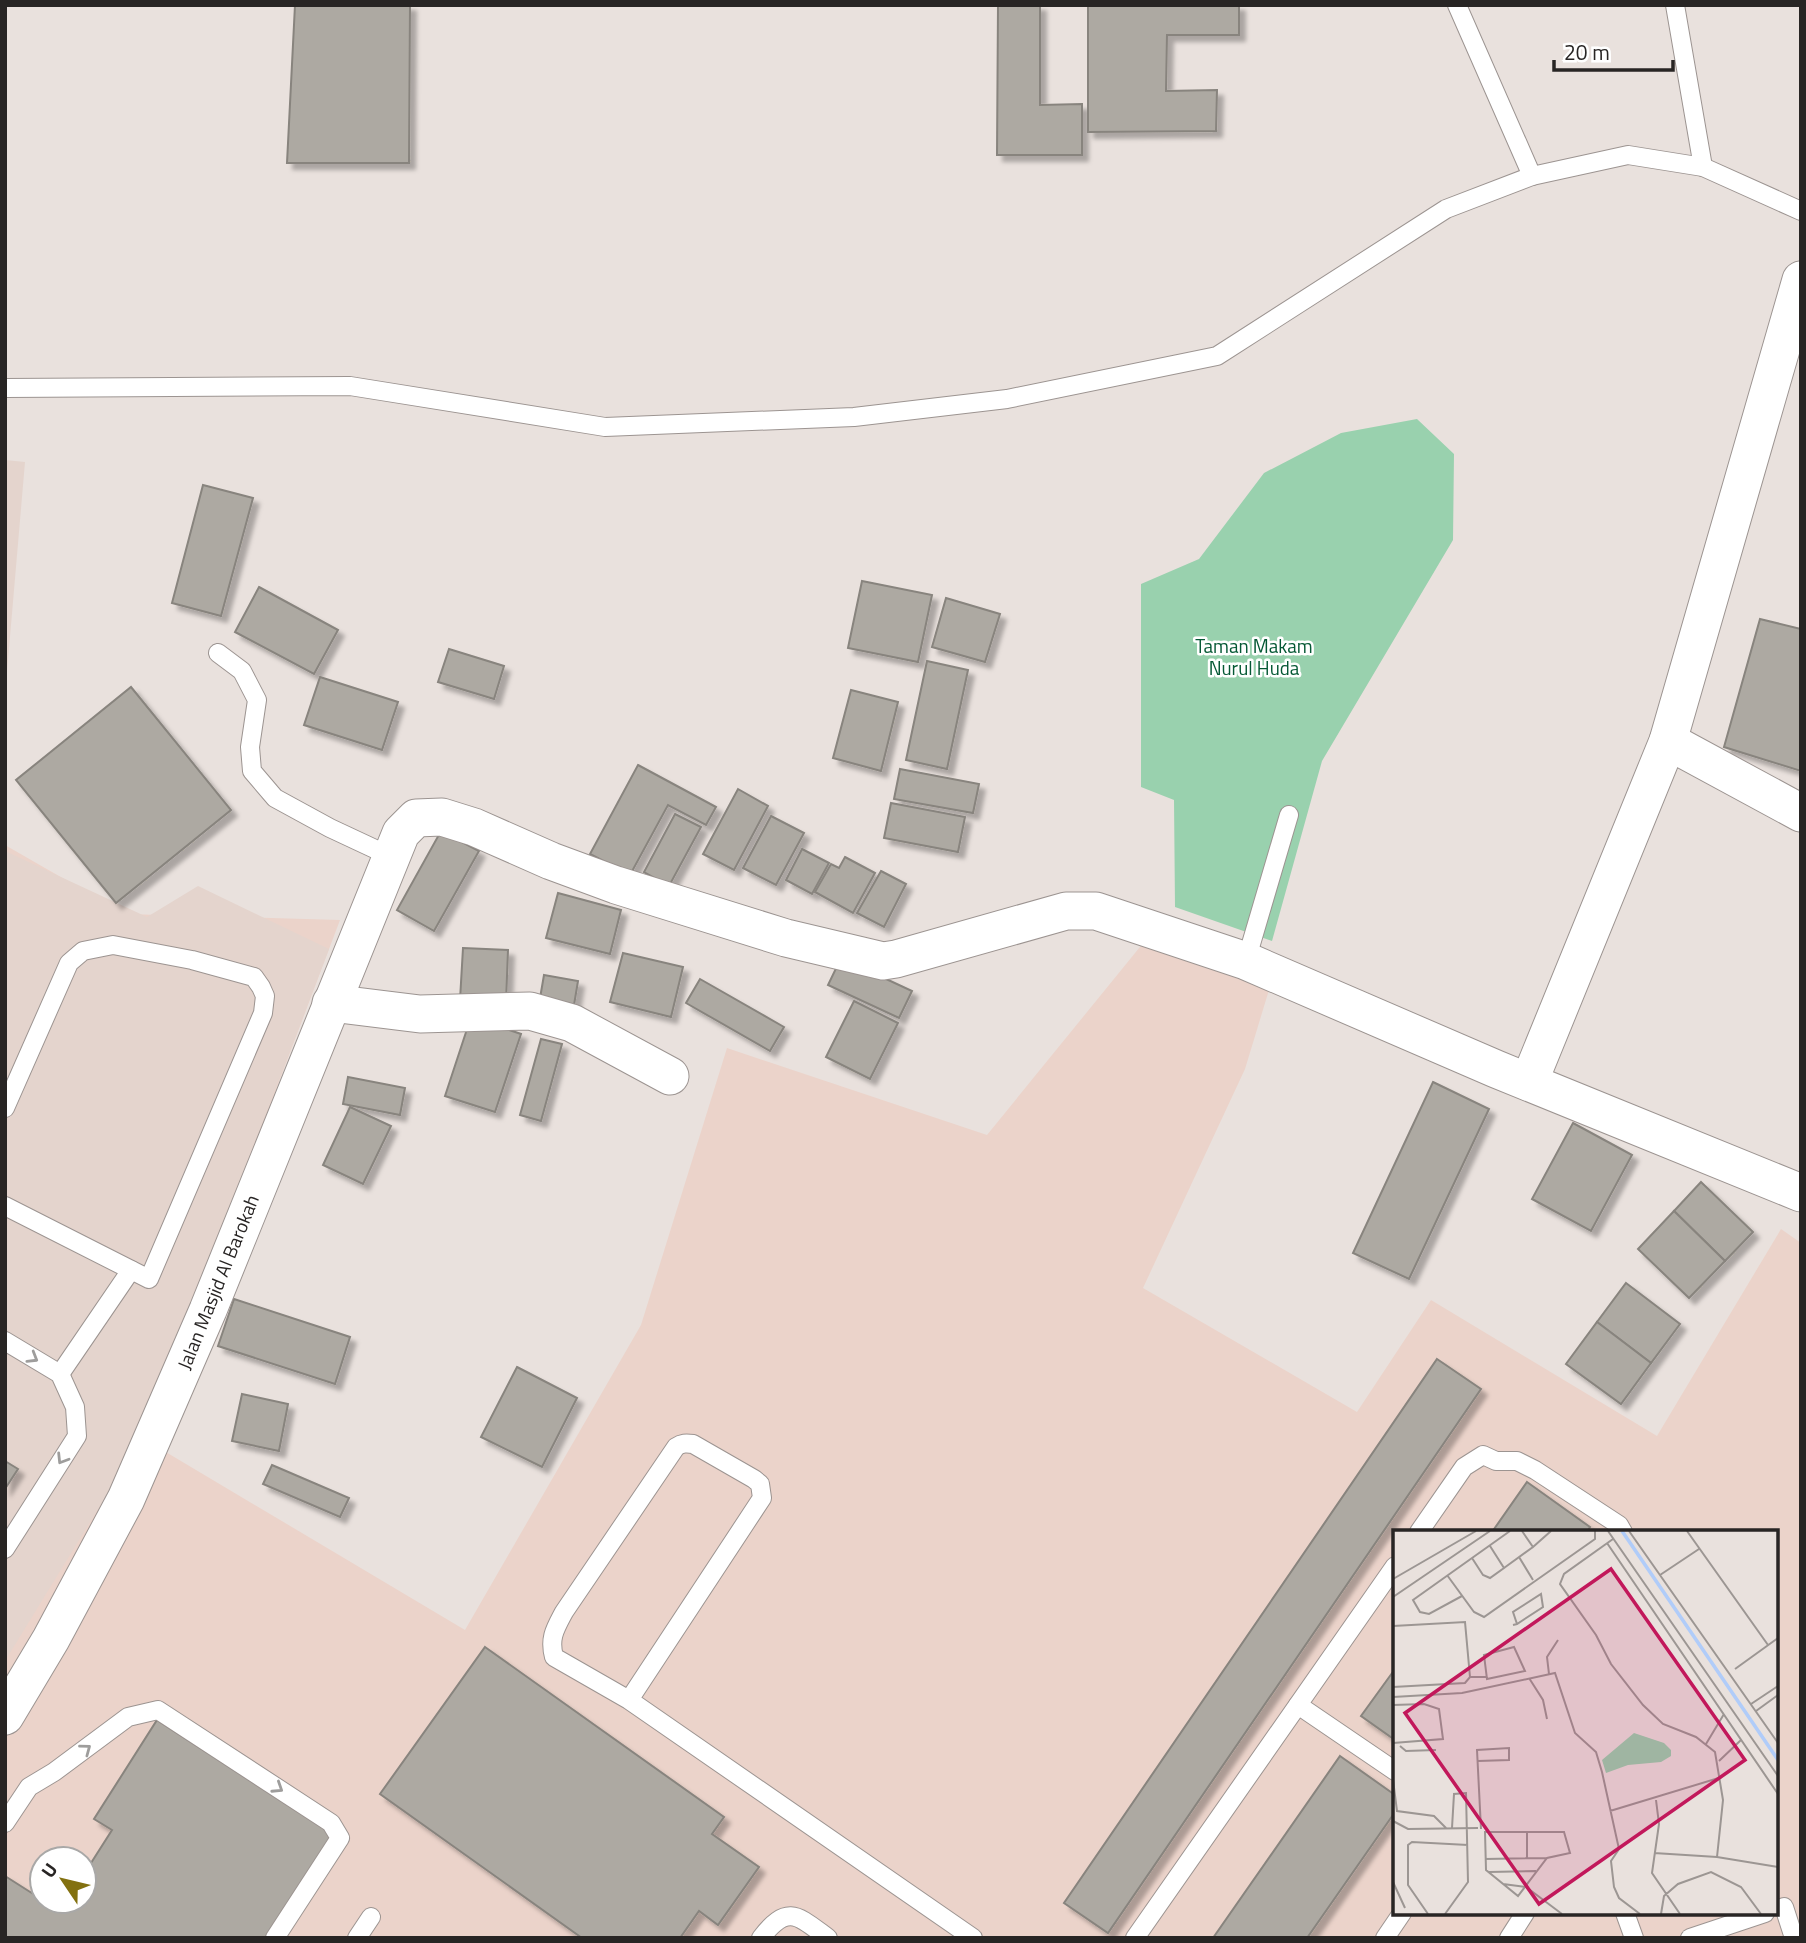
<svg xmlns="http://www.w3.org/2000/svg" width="1806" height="1943" font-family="'Titillium Web',sans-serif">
<defs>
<filter id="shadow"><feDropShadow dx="6" dy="6" stdDeviation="2" flood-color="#0004"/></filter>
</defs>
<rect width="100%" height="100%" fill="#e9e1dd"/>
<!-- commercial -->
<path fill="#ebd3ca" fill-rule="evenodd" d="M5 845 125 914 340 920 144 1439 465 1630 641 1325 727 1048 987 1135 1144 942 1272 980 1245 1069 1143 1288 1357 1412 1431 1300 1657 1436 1781 1229 1801 1243V1938H5ZM1395 1532H1776V1913H1395ZM42 1859H84V1901H42Z"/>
<!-- built -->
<g fill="#e4d4cd">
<path d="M5 460 25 462 5 695Z"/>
<path d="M5 851 147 917 198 886 329 949 175 1352 111 1488 5 1661Z"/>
</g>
<!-- green -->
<path fill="#99d1ae" d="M1417 419 1454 454 1453 540 1322 761 1272 941 1175 907 1174 800 1141 787V584L1199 559 1264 473 1341 433Z"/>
<!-- building -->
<g fill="#ada9a2" stroke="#88847e" stroke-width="2" filter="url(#shadow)">
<path d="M295 5H410L409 163H287Z"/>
<path d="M998 5H1040V105L1082 104V155H997Z"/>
<path d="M1088 5H1239V35H1167L1166 91 1217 90 1216 131 1088 132Z"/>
<path d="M203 485 253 498 221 616 172 603Z"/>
<path d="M862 581 932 595 918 662 848 648Z"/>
<path d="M259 587 338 630 314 674 235 632Z"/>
<path d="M946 598 1000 614 985 662 932 647Z"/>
<path d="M1760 619 1801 629V771L1724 747Z"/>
<path d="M449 649 504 666 494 699 438 682Z"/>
<path d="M927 661 968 670 947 769 906 760Z"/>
<path d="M320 677 398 702 382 750 304 725Z"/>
<path d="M131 687 231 810 116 903 16 780Z"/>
<path d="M851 690 898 702 881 771 833 758Z"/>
<path d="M638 765 716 807 706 825 668 805 630 875 590 854Z"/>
<path d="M900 769 979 784 973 813 894 799Z"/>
<path d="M738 789 768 806 734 870 703 854Z"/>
<path d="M891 803 965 817 958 852 884 838Z"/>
<path d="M675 814 701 827 669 886 644 872Z"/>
<path d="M771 816 804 833 776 885 743 868Z"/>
<path d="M441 831 479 851 434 931 397 910Z"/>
<path d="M802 849 829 863 812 894 786 880Z"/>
<path d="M845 857 875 873 853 913 815 892 831 864 839 868Z"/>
<path d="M881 871 906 884 884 927 857 913Z"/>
<path d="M558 893 621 910 610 954 546 938Z"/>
<path d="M463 948 508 950 506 1002 460 1000Z"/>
<path d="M623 953 683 967 671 1017 610 1002Z"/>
<path d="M841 958 912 991 899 1018 828 985Z"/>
<path d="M544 975 578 981 573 1011 539 1004Z"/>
<path d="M700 979 784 1027 770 1051 686 1003Z"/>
<path d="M854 1001 898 1023 870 1079 826 1057Z"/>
<path d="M471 1017 521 1034 495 1112 445 1096Z"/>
<path d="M541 1039 562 1044 541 1121 520 1115Z"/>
<path d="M348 1077 405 1088 400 1115 343 1104Z"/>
<path d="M1433 1082 1489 1109 1409 1279 1353 1253Z"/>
<path d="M350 1107 391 1126 363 1184 323 1165Z"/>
<path d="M1573 1123 1632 1155 1591 1231 1532 1199Z"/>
<path d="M1701 1182 1753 1232 1725 1261 1674 1211Z"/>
<path d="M1674 1211 1725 1261 1689 1298 1638 1249Z"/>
<path d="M1626 1283 1680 1324 1651 1363 1597 1322Z"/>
<path d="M234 1299 350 1337 335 1384 218 1346Z"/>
<path d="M1597 1322 1651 1363 1621 1404 1566 1364Z"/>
<path d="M1437 1359 1481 1389 1108 1933 1064 1903Z"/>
<path d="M517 1367 577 1398 542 1467 481 1437Z"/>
<path d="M242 1394 288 1404 279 1451 232 1441Z"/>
<path d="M5 1461 18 1469 5 1489Z"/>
<path d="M272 1465 349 1498 340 1517 263 1484Z"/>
<path d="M1527 1482 1590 1527 1587 1532H1492Z"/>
<path d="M485 1647 724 1817 712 1834 759 1867 718 1925 699 1911 680 1938H582L380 1794Z"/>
<path d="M1395 1669V1740L1361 1716Z"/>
<path d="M157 1720 336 1836 269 1938H5V1876L60 1911 67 1901H84V1874L112 1830 94 1819Z"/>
<path d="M1340 1756 1395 1795V1812L1307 1938H1213Z"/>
</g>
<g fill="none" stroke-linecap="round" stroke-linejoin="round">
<!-- service casing -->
<g stroke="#9c9491" stroke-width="20">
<g id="service">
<path d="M1457 5 1532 176"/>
<path d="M1675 5 1703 167"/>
<path d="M5 388 350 386 605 427 854 417 1007 399 1217 356 1446 209 1532 176 1628 155 1703 167 1801 211"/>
<path d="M218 653 242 671 257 700 250 747 252 771 275 798 330 828 392 857"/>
<path d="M1246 961 1289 815"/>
<path d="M5 1108 69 963 83 951 113 945 192 960 254 977 261 987 265 996 263 1013 149 1279 5 1206"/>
<path d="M5 1341 60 1374 75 1407 77 1436 5 1549"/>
<path d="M60 1374 131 1270"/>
<path d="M1419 1532 1464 1467 1483 1455 1496 1461H1517L1535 1470 1619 1525 1623 1532"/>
<path d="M629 1700 762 1498 760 1484 754 1479 693 1444C686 1443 682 1443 676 1447L564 1612C555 1629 549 1638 554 1657L629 1700 973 1938"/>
<path d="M1298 1705 1395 1771"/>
<path d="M5 1823 29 1787 54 1772 128 1717 158 1710 331 1823 340 1838 275 1938"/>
<path d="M1784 1907 1794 1938"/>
<path d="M1625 1913 1634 1938"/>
<path d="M357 1938 371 1917"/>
<path d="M761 1938C788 1903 798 1916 828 1938"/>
<path d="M1135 1938 1395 1566"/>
<path d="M1385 1938 1402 1913"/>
<path d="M1509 1938 1525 1913"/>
<path d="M1690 1938 1765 1913"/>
</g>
</g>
<!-- minor casing -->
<g stroke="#9c9491" stroke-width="39">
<g id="minor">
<path d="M1668 741 1801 813"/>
<path d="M331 1003 420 1014 530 1011 572 1023 670 1076"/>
<path d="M1529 1082 1668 741 1801 280"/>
<path d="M5 1716 51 1639 126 1499 208 1310 401 833 416 818 442 817 474 827 551 861 616 885 786 938 883 961 896 959 1066 911H1096L1246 961 1496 1069 1801 1193"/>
</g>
</g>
<!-- service -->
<use href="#service" stroke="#fff" stroke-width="18"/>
<!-- minor -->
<use href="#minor" stroke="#fff" stroke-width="37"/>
</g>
<!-- one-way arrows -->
<defs><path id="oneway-chevron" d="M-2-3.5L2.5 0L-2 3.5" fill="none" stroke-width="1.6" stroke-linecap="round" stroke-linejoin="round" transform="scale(1.75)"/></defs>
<g stroke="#9e9d9c">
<use href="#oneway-chevron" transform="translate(33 1358) rotate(31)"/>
<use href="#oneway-chevron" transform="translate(62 1459) rotate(122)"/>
<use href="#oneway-chevron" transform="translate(86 1749) rotate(-37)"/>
<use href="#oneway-chevron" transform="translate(278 1788) rotate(33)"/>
</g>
<g text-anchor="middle" stroke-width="5" stroke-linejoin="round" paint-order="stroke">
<!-- park labels -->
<g font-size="19" fill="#045834" stroke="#fff">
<text x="1254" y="653">Taman Makam<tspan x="1254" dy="22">Nurul Huda</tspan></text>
</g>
<!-- street labels -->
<g font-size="19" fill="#282524" stroke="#fff">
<text transform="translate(218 1282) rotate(-68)" y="7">Jalan Masjid Al Barokah</text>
</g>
</g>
<!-- overview -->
<g transform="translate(1393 1530)">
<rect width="385" height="385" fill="#e9e1dd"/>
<path d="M241 203 271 213 278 220V226L268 232 235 235 213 243 209 230Z" fill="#99d1ae"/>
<path fill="none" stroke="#b0ccf9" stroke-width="3.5" d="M229 1 385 230"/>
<path fill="none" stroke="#9c9693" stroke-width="2" d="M129 1 140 17 158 1M215 1 385 246M236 1 385 213M294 1 375 115M220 9 171 44 167 54 203 105 218 134 250 175 270 194 303 207 322 222 330 270 324 327M214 13 385 264M126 27 140 50M79 28 90 45 97 48 111 38 97 16M111 38 140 17M54 45 81 82 91 87 202 9V1M267 45 306 19M0 49 83 1M69 66 36 84 27 82 20 70 117 1M0 67 97 1M120 95 124 94 150 77 148 64 120 82 124 94M0 96 72 92 77 147M121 117 132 141 94 149 91 125ZM342 139 385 108M156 144 154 127 165 110M136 148 150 170 154 189M0 157 72 153 77 147H93M0 167 69 163 162 143 182 203 203 222 209 242 226 319 218 331 221 357 226 368 247 384M358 174 385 156M0 175 31 174 46 179 50 209 0 213M363 181 385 165M313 214 331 184M7 216 13 221 43 220M85 231 116 230V218L84 220 88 299M326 231 348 210M0 250 4 281 41 286 53 298M263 270 266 294 259 343 287 384M217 281 329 247M0 291 15 299 85 298M92 302H171L177 323 154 328 125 366 93 340ZM134 302V328M261 323 324 327 385 337M92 329 154 328M96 342 143 341M0 352 12 378M110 354 133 357 169 384M35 384 15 355V315L19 312 75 315M52 384 75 352 73 263 61 264 59 298M268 384 271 366 285 354 318 342 348 357 368 384"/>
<path fill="#c2185b" fill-opacity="0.15" stroke="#c2185b" stroke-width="3.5" d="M218 39 352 230 146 374 12 183Z"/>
<rect width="385" height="385" fill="none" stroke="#282524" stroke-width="3.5"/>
</g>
<!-- border -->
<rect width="1806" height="1943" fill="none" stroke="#282524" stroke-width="14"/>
<!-- north arrow -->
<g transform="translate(63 1880) rotate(305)"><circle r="33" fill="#ffffff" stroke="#a9a8a7" stroke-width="2"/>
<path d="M0-5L12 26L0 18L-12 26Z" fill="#837110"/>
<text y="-10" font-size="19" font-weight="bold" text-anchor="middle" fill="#282524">U</text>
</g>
<!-- scale -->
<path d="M1554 60v10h119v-10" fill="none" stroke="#282524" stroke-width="3.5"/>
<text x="1564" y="60" font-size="21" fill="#282524" stroke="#ffffff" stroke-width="5" paint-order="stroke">20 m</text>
</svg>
